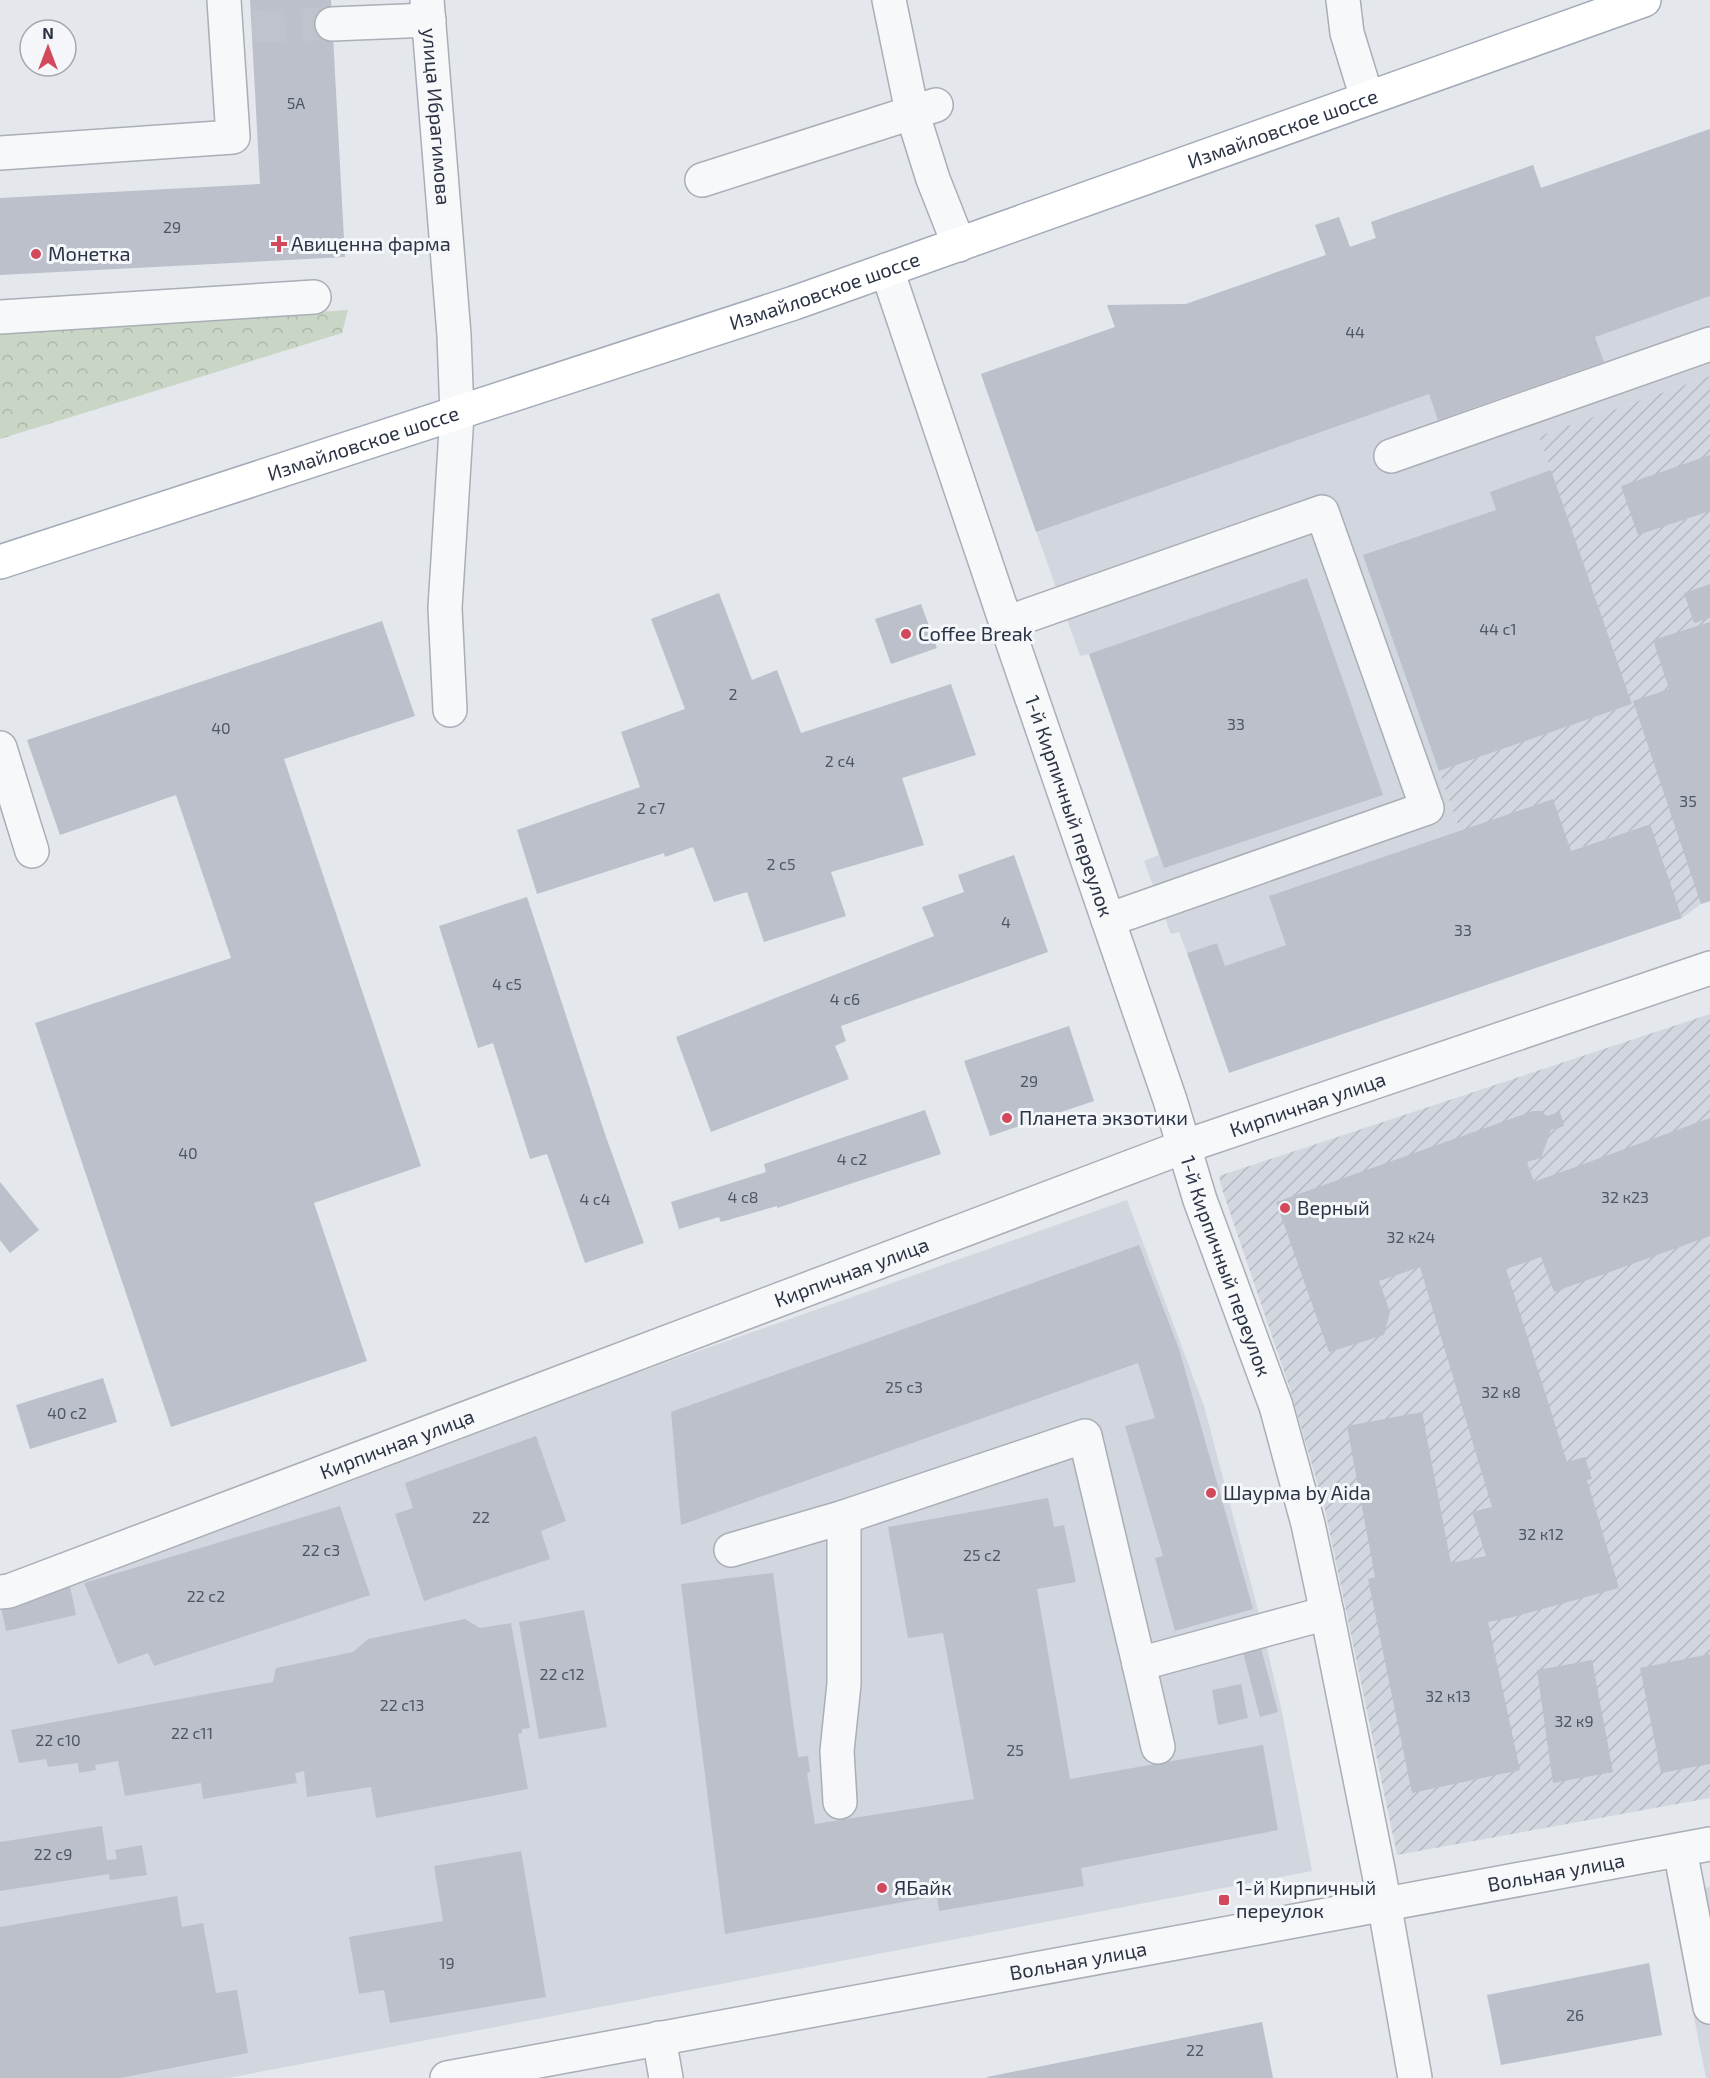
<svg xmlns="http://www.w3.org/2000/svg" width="1710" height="2078" font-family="'Exo 2',sans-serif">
<defs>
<pattern id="industrial-furrows" width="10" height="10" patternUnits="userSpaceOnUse" patternTransform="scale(1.5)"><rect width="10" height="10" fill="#d2d6de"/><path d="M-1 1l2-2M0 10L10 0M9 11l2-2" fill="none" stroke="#b4b8c0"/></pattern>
<pattern id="park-crowns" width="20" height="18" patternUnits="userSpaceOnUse" patternTransform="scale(1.5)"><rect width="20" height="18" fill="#c9d6c5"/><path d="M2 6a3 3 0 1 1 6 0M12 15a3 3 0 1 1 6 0" fill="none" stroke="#adb8ab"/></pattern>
</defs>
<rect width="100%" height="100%" fill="#e4e7ec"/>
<!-- built -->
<g fill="#d2d6de">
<path d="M1710 129V376L1539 436 1632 704 1439 771 1460 831 1286 945 1225 966 1217 943 1187 953 1179 932 1171 934 1144 861 1159 855 1089 654 1080 656 981 374 1115 327 1107 305 1186 304 1326 255 1315 225 1339 217 1350 247 1376 238 1371 222 1533 165 1541 188Z"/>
<path d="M1127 1200 1204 1406 1258 1610 1282 1712 1312 1871 228 2078H0V1596L10 1594Z"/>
<path d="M1710 1887V2078H1706L1670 1895Z"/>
</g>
<!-- industrial -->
<g fill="url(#industrial-furrows)">
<path d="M1710 376V901L1701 904 1682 918 1649 824 1571 851 1460 831 1439 771 1632 704 1539 436Z"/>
<path d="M1710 1014V1798L1397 1855 1325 1510 1290 1389 1223 1192 1219 1176Z"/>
</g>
<!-- park -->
<path fill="url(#park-crowns)" d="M348 310 342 333 0 439V333Z"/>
<!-- building -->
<g fill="#bbc0ca">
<path d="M250 0H331L345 257 0 275V198L260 184Z"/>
<path d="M1710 129V296L1595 337 1604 362 1438 420 1429 394 1036 532 981 374 1115 327 1107 305 1186 304 1326 255 1315 225 1339 217 1350 247 1376 238 1371 222 1533 165 1541 188Z"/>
<path d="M1710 455V511L1638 535 1621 486Z"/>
<path d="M1551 470 1632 704 1439 771 1363 555 1496 510 1490 492Z"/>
<path d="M1307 578 1383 795 1164 868 1089 654Z"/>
<path d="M1710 584V618L1694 623 1684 593Z"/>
<path d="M719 593 752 680 777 670 801 733 951 684 976 755 902 778 924 845 831 872 846 916 764 942 747 892 714 902 693 847 665 857 664 853 537 894 517 830 640 787 621 732 685 709 651 619Z"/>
<path d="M921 604 937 648 891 664 875 619Z"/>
<path d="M382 621 415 716 284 759 421 1166 314 1203 367 1361 171 1427 35 1023 231 958 176 795 60 835 27 740Z"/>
<path d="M1710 622V901L1701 904 1633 701 1669 689 1653 640Z"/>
<path d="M1553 799 1571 851 1650 824 1682 918 1229 1073 1187 953 1217 943 1225 966 1286 945 1269 896Z"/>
<path d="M1014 855 1048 952 841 1026 846 1041 835 1046 849 1079 711 1132 676 1037 934 936 922 907 964 892 958 875Z"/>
<path d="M527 897 605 1134 644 1243 585 1263 547 1154 530 1159 493 1043 478 1048 439 926Z"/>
<path d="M1069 1026 1094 1101 990 1136 964 1061Z"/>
<path d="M925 1110 941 1154 777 1208V1206L721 1222 719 1217 679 1229 671 1202 766 1172 764 1164Z"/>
<path d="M1533 1111H1541L1547 1116 1560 1112 1564 1126 1551 1130 1541 1158 1527 1162 1534 1182 1710 1118V1236L1554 1292 1541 1257 1506 1269 1567 1462 1585 1457 1592 1479 1587 1480 1619 1588 1509 1618 1488 1622 1520 1770 1412 1793 1368 1579 1375 1577 1347 1426 1422 1412 1451 1563 1486 1556 1472 1512 1492 1507 1420 1267 1379 1281 1390 1312 1384 1335 1329 1352 1276 1202Z"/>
<path d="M0 1182 39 1230 10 1253 0 1240Z"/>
<path d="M1139 1245 1179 1349 1253 1609 1175 1631 1155 1558 1163 1556 1125 1426 1155 1418 1138 1363 681 1525 671 1412Z"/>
<path d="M103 1378 117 1422 30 1449 16 1405Z"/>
<path d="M536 1436 566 1521 541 1531 550 1559 424 1601 395 1514 413 1508 405 1483Z"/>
<path d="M1048 1498 1054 1527 1064 1525 1076 1582 1037 1589 1070 1779 1263 1745 1278 1830 1081 1868 1084 1886 939 1911 937 1896 725 1934 681 1584 773 1573 798 1757 808 1756 810 1772 807 1773 815 1824 974 1799 943 1633 908 1638 888 1527Z"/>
<path d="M340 1506 370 1595 154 1666 148 1653 118 1664 84 1583Z"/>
<path d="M70 1586 76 1615 6 1631 0 1602Z"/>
<path d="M584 1610 607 1727 539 1739 519 1622Z"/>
<path d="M465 1619 480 1628 511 1623 530 1728 522 1729V1733L518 1734 528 1789 376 1818 371 1787 307 1797 304 1771 295 1773 297 1783 203 1799 201 1783 125 1796 118 1761 95 1765 96 1770 79 1773 78 1763 48 1767 46 1759 19 1763 11 1730 273 1682 276 1668 353 1652 368 1639Z"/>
<path d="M1258 1637 1278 1712 1260 1717 1240 1641Z"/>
<path d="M1710 1654V1764L1661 1773 1640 1668Z"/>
<path d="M1592 1660 1613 1772 1553 1783 1537 1670Z"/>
<path d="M1241 1684 1248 1718 1218 1725 1212 1690Z"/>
<path d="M102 1826 107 1860 117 1859 115 1850 142 1845 147 1875 110 1880 109 1874 0 1891V1842Z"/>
<path d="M521 1851 546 1997 390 2023 384 1990 359 1994 349 1937 443 1921 434 1866Z"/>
<path d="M177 1896 182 1927 203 1923 216 1993 237 1990 248 2053 120 2078H0V1927Z"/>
<path d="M1649 1963 1662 2035 1501 2065 1487 1995Z"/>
<path d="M1262 2022 1273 2078H987V2077Z"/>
</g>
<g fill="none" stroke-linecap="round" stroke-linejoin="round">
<!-- minor-tunnel -->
<path stroke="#bfc3cb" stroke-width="33" stroke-dasharray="33 16" stroke-linecap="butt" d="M252 26 332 24"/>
<!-- minor casing -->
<g stroke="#a9aeb7" stroke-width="36">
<g id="minor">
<path id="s1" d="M427 0 454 335 457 414 445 608 450 710"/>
<path d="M889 0 912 112 933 179 959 245"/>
<path d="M1343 0 1347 33 1367 98"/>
<path d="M332 24 429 20"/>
<path d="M0 153 233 137 224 0"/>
<path d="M702 180 936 105"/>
<path id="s2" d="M887 270 1006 623 1170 1100 1200 1200 1276 1406 1308 1524 1327 1613 1379 1874 1415 2078"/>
<path d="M0 317 314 297"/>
<path d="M1391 456 1710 344"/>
<path d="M1006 623 1322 512 1427 808 1108 920"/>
<path d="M0 748 32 851"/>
<path d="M731 1550 844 1517"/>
<path id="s3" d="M0 1592 9 1591 1183 1147 1710 968"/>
<path d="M1158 1747 1139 1664 1327 1613"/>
<path d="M840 1802 837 1751 844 1684V1517L1085 1436 1139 1664"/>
<path d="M1680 1850 1710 2007"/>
<path d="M659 2038 666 2078"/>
<path id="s4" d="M447 2078 1710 1844"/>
</g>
</g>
<!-- major casing -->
<g stroke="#a3abb8" stroke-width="36">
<g id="major">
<path id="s5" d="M0 562 794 303 1644 0"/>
</g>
</g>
<!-- minor -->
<use href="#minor" stroke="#f7f8fa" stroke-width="33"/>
<!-- major -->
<use href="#major" stroke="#fff" stroke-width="33"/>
</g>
<!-- markers -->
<g fill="#d1495b" stroke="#f4f6f9" stroke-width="2">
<path d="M276 235h6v6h6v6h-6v6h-6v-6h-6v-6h6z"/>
<circle cx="36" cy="254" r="6"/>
<circle cx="906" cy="634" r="6"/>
<circle cx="1007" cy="1118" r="6"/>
<circle cx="1285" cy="1208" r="6"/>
<circle cx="1211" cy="1493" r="6"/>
<circle cx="882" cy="1888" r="6"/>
<rect x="1218" y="1894" width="12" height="12" rx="3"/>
</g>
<g text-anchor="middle" stroke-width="6" stroke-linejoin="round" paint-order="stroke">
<!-- number labels -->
<g font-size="16" fill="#4f5766">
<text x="296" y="109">5А</text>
<text x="172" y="233">29</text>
<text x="1355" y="338">44</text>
<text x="1498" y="635">44 с1</text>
<text x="733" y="700">2</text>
<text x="1236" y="730">33</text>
<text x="221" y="734">40</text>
<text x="840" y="767">2 с4</text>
<text x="1688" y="807">35</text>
<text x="651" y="814">2 с7</text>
<text x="781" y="870">2 с5</text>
<text x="1006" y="928">4</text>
<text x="1463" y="936">33</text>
<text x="507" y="990">4 с5</text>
<text x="845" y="1005">4 с6</text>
<text x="1029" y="1087">29</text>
<text x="188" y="1159">40</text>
<text x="852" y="1165">4 с2</text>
<text x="743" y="1203">4 с8</text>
<text x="1625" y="1203">32 к23</text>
<text x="595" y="1205">4 с4</text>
<text x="1411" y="1243">32 к24</text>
<text x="904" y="1393">25 с3</text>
<text x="1501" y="1398">32 к8</text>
<text x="67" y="1419">40 с2</text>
<text x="481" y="1523">22</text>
<text x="1541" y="1540">32 к12</text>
<text x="321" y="1556">22 c3</text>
<text x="982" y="1561">25 с2</text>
<text x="206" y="1602">22 с2</text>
<text x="562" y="1680">22 с12</text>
<text x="1448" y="1702">32 к13</text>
<text x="402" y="1711">22 с13</text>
<text x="1574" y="1727">32 к9</text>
<text x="192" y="1739">22 с11</text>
<text x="58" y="1746">22 c10</text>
<text x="1015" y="1756">25</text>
<text x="53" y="1860">22 с9</text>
<text x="447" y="1969">19</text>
<text x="1575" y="2021">26</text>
<text x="1195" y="2056">22</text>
</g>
<!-- street labels -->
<g font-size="20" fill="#2b3445" stroke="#f4f6f9">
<text dy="7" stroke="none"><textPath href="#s1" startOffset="117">улица Ибрагимова</textPath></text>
<text dy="7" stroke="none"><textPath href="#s5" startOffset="1354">Измайловское шоссе</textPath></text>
<text dy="7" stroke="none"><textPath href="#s5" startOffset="868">Измайловское шоссе</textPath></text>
<text dy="7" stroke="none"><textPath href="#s5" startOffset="382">Измайловское шоссе</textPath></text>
<text dy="7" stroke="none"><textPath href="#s2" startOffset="566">1-й Кирпичный переулок</textPath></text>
<text dy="7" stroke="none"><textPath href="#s3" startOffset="1396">Кирпичная улица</textPath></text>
<text dy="7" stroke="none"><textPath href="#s2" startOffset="1052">1-й Кирпичный переулок</textPath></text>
<text dy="7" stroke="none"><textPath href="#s3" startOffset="910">Кирпичная улица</textPath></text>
<text dy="7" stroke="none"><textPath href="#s3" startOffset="424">Кирпичная улица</textPath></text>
<text dy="7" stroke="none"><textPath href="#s4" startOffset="1128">Вольная улица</textPath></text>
<text dy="7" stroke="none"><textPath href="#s4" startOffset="642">Вольная улица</textPath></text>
</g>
<!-- poi labels -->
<g font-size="20" fill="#2b3445" stroke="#f4f6f9" text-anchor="start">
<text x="291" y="251">Авиценна фарма</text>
<text x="48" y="261">Монетка</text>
<text x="918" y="641">Coffee Break</text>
<text x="1019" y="1125">Планета экзотики</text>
<text x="1297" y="1215">Верный</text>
<text x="1223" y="1500">Шаурма by Aida</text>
<text x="894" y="1895">ЯБайк</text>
<text x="1236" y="1895">1-й Кирпичный<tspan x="1236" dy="23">переулок</tspan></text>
</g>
</g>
<!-- north arrow -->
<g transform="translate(48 48)"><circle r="28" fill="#f4f6f9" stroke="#a4a8b1" stroke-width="1.5"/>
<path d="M0-4.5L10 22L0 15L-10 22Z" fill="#d1495b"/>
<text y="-9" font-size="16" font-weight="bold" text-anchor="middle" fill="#2b3445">N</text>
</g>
</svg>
